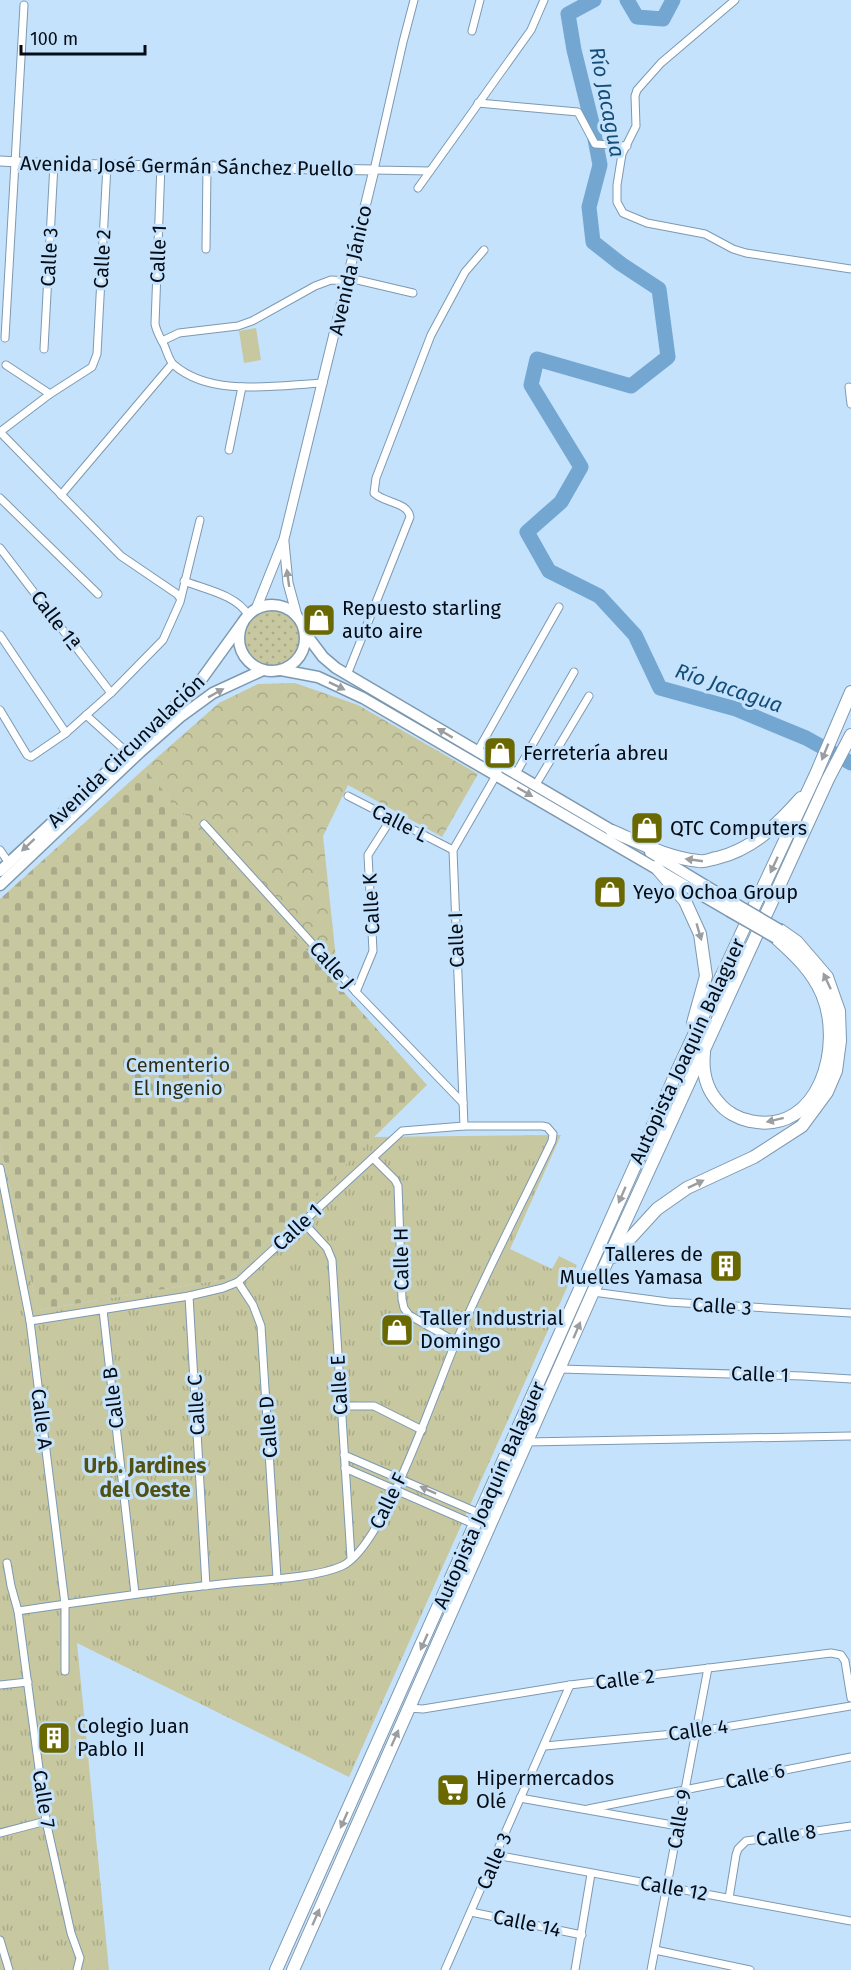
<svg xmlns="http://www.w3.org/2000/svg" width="851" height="1970" font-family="'Fira Sans',sans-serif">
<defs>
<pattern id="grass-tufts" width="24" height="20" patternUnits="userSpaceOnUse" patternTransform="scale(1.5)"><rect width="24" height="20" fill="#c7c7a0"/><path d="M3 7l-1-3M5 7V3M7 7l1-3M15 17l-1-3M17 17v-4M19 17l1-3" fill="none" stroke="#a9aa89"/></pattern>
<pattern id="forest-crowns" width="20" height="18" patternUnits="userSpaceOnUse" patternTransform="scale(1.5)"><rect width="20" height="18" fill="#c7c7a0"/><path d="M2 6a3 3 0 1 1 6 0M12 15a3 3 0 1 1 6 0" fill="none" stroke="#a9aa89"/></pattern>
<pattern id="cemetery-stones" width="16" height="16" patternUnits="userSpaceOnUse" patternTransform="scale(1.5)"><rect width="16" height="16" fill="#c7c7a0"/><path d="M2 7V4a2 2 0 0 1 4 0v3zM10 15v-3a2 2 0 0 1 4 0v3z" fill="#a9aa89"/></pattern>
<pattern id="park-dots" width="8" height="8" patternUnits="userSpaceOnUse" patternTransform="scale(1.5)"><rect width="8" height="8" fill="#c7c7a0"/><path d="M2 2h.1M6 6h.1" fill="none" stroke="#a9aa89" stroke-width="1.8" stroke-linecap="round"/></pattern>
</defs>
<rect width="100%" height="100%" fill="#c5e2fc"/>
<!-- grass -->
<path fill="url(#grass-tufts)" d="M561 1135 510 1249 552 1269 559 1256 577 1265 349 1777 77 1643 109 1970H0V1143L38 1310 231 1278 372 1137Z"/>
<!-- forest -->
<path fill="url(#forest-crowns)" d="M295 683 358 705 478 774 442 837 348 785 323 836 339 987 144 769 219 703 258 684Z"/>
<!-- cemetery -->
<path fill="url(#cemetery-stones)" d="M144 769 427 1085 231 1278 38 1310 0 1143V899Z"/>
<!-- park -->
<circle fill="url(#park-dots)" cx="272" cy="638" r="28"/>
<!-- garden -->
<path fill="#c7c7a0" d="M256 328 261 360 244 363 239 331Z"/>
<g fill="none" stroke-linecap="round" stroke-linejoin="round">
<!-- river -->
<g stroke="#73a6d1" stroke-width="15">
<path d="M594 0 568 14 574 50 592 123 600 165 589 207 593 242 621 264 659 289 668 357 631 386 537 359 531 385 581 467 561 502 527 532 549 571 599 596 635 635 660 688 736 709 806 738 851 763"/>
<path d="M627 0 637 17 663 19 673 0"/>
</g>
<!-- minor casing -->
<g stroke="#7d99b1" stroke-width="9">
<g id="minor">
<path d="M414 0 403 42 374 170 430 171"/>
<path d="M735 0 661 63 637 90 635 96 636 126 622 154 617 185V202L623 213 647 223 705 234 733 249 746 253 851 269"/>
<path d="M472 31 480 0"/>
<path d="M478 103 578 112 595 144 627 146"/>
<path d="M161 165 155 324C157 333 160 337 164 345 167 351 169 361 174 365 212 398 277 385 323 383"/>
<path d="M418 188 531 30 544 0"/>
<path d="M206 249 207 166"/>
<path d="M349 278 413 293"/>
<path d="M5 338 24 5"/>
<path d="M162 341 179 333 238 326 252 321 315 286 331 280 348 281"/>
<path d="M44 349 54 164"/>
<path d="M6 365 50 394"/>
<path d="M849 387 851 404"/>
<path d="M0 432 50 394 92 367 97 354 107 165"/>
<path d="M0 432 121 556 177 594 180 598"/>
<path d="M229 450 242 387"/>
<path d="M61 495 172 364"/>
<path d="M0 498 98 594"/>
<path d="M0 548 111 693"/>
<path d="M184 581C204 589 237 595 248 615"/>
<path d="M0 635 66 733"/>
<path d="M347 675 410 517C408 502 384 503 374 493L376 478 431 335 465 272 484 250"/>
<path d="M0 710 27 755 31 757 66 733 111 693 163 640 180 602 200 520"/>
<path d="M86 715 129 754"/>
<path d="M477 752 559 607"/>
<path d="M515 775 574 672"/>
<path d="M535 786 589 696"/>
<path d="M348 796 453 850"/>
<path d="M204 824 356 992 463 1103"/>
<path d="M0 850 9 863"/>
<path d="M356 992 373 951 368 855 391 819"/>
<path d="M464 1126 453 850 498 772"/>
<path d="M373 1158 395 1180 398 1186 402 1299 404 1308 409 1315 456 1342"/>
<path d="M0 1168 30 1321 65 1604V1671"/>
<path d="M303 1222 327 1248 332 1260 351 1558"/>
<path d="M238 1282 253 1305 261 1326 277 1578"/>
<path d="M593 1292 668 1302 851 1313"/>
<path d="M189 1296 206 1586"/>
<path d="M103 1310 135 1594"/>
<path d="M560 1369 803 1376 851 1379"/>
<path d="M340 1406H374L422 1430"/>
<path d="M527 1442 851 1436"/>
<path d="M344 1455 481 1514"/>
<path d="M345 1468 476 1525"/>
<path d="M7 1563 11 1586 18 1611 46 1821 71 1933 80 1958 77 1970"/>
<path d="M18 1611C86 1601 153 1591 221 1584 254 1580 313 1579 342 1566 384 1547 436 1387 456 1342 485 1274 520 1208 552 1141L553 1134 547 1127 542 1126H464L402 1131 238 1282 223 1288 189 1296 30 1321"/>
<path d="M0 1685 28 1682"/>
<path d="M409 1708 423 1709 570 1685 831 1653 841 1655 845 1661 851 1698"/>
<path d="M545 1746 695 1732 851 1706"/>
<path d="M520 1798 678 1826"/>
<path d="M588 1809 851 1757"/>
<path d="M0 1833 46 1821"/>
<path d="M496 1855 851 1921"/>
<path d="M729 1898 736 1855 738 1849 746 1841 851 1826"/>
<path d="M471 1912 582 1935"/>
<path d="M0 1940 9 1970"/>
<path d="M655 1950 750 1970"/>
<path d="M445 1970 570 1685"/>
<path d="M575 1970 591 1874"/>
<path d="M651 1970 708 1668"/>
</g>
</g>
<!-- secondary casing -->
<g stroke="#7d99b1" stroke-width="11">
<g id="secondary">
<path d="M0 161 54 164 374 170 284 539 256 609"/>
<path d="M284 542 288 583 297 616"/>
</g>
</g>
<!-- primary casing -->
<g stroke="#7d99b1" stroke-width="13">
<g id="primary">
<circle cx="272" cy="638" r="33"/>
<path d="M305 633 323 657 336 668 618 834"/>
<path d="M281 670 318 677 363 698 729 911"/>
<path d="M650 852 734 903"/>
<path d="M0 871 128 752 201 680 243 622"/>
<path d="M0 885 140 752 180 717 213 693 263 670"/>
</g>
</g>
<!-- motorway casing -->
<g stroke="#7d99b1" stroke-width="14">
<g id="motorway">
<path d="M612 831C640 843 668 858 699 861 704 862 711 859 717 858 753 849 777 825 801 798"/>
<path d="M656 867 685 901 700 934 706 976 693 1023"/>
<path d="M704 1053C702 1072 706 1089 719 1103 726 1112 739 1119 750 1121 820 1136 844 1045 822 994 812 971 795 955 776 938"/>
<path d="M613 1257 657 1209 687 1188 754 1157 802 1126 827 1092 836 1071 840 1041 839 1011 827 977 797 942 780 930"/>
<path d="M276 1970 679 1067 816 774 851 692"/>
<path d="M293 1970 593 1292 828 779 851 735"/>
</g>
</g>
<!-- minor -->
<use href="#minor" stroke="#fff" stroke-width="7"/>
<!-- secondary -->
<use href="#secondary" stroke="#fff" stroke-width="9"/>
<!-- primary -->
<use href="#primary" stroke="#fff" stroke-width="10"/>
<!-- motorway -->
<use href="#motorway" stroke="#fff" stroke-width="12"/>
<!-- primary-bridge casing -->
<g stroke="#7d99b1" stroke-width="13" stroke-linecap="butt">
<g id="primary-bridge">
<path d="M734 903 780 930"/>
<path d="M729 911 776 938"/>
</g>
</g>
<!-- primary-bridge -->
<use href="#primary-bridge" stroke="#fff" stroke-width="10"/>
</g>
<!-- one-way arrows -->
<defs><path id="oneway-solid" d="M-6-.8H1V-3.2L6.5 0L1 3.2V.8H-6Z" transform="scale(1.5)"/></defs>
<g fill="#9b9ea1">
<use href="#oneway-solid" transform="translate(288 578) rotate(-98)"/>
<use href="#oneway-solid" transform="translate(337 686) rotate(26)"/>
<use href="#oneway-solid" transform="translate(216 693) rotate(-29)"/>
<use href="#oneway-solid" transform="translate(445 733) rotate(-149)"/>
<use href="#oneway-solid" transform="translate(825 752) rotate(112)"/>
<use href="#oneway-solid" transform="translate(525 792) rotate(30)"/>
<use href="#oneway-solid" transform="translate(28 845) rotate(137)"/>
<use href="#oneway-solid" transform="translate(694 860) rotate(-172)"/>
<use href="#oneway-solid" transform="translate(774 865) rotate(115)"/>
<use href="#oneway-solid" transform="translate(699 932) rotate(74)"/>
<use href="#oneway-solid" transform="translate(827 981) rotate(-115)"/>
<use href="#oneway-solid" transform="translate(775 1120) rotate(166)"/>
<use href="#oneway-solid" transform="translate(696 1184) rotate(-26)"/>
<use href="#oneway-solid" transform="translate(622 1195) rotate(114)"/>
<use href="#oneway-solid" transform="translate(577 1330) rotate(-67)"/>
<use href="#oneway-solid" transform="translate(428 1490) rotate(-156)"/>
<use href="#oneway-solid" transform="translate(424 1642) rotate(114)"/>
<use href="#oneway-solid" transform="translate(395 1738) rotate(-66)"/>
<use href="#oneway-solid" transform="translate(344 1820) rotate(114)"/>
<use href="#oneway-solid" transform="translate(316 1917) rotate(-66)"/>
</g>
<!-- icons -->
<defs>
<g id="shop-square" transform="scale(1.725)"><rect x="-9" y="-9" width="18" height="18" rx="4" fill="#6a6801" stroke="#c5e2fc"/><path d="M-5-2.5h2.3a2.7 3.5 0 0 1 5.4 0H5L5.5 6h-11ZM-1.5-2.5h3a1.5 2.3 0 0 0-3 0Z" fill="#fff"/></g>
<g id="building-square" transform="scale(1.725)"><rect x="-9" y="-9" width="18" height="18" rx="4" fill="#6a6801" stroke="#c5e2fc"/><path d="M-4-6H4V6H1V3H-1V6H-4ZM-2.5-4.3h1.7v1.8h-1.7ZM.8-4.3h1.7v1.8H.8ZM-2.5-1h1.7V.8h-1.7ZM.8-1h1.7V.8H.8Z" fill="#fff"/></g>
<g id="supermarket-square" transform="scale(1.725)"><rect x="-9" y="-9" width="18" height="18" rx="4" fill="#6a6801" stroke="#c5e2fc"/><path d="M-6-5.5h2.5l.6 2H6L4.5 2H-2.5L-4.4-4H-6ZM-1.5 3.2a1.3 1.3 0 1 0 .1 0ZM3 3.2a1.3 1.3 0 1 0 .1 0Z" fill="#fff"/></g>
</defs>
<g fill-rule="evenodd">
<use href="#shop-square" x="319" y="620"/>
<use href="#shop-square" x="500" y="753"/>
<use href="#shop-square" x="647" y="828"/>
<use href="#shop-square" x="610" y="892"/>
<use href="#building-square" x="726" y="1266"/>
<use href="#shop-square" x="397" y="1330"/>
<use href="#building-square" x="54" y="1738"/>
<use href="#supermarket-square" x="453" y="1790"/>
</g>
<g text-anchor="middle" stroke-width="6" stroke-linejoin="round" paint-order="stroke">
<!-- street labels -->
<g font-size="20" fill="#040c15" stroke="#c5e2fc">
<text transform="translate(187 166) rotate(1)" y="7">Avenida José Germán Sánchez Puello</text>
<text transform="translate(158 254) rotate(-88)" y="7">Calle 1</text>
<text transform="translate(49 257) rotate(-87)" y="7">Calle 3</text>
<text transform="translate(102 259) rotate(-87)" y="7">Calle 2</text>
<text transform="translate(350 270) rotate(-77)" y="7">Avenida Jánico</text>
<text transform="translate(56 620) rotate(53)" y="7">Calle 1ª</text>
<text transform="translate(126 751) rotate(-44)" y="7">Avenida Circunvalación</text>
<text transform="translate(400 823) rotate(27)" y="7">Calle L</text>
<text transform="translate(371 904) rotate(-93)" y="7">Calle K</text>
<text transform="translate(456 940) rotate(-92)" y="7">Calle I</text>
<text transform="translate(332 965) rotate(48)" y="7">Calle J</text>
<text transform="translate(687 1051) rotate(-65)" y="7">Autopista Joaquín Balaguer</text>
<text transform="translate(297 1227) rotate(-43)" y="7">Calle 1</text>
<text transform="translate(401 1259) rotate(-91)" y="7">Calle H</text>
<text transform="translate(722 1306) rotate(4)" y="7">Calle 3</text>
<text transform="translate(760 1374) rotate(2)" y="7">Calle 1</text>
<text transform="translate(339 1385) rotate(-93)" y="7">Calle E</text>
<text transform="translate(113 1398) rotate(-97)" y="7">Calle B</text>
<text transform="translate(196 1405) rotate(-93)" y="7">Calle C</text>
<text transform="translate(42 1419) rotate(83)" y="7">Calle A</text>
<text transform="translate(268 1427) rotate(-94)" y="7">Calle D</text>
<text transform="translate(489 1495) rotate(-66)" y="7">Autopista Joaquín Balaguer</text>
<text transform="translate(388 1501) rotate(-64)" y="7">Calle F</text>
<text transform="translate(625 1679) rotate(-7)" y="7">Calle 2</text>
<text transform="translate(698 1730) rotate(-8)" y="7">Calle 4</text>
<text transform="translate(755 1776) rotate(-12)" y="7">Calle 6</text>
<text transform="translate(44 1799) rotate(81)" y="7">Calle 7</text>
<text transform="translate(679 1819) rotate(-80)" y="7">Calle 9</text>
<text transform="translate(786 1835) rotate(-8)" y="7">Calle 8</text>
<text transform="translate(494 1861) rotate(-67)" y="7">Calle 3</text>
<text transform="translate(674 1888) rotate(10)" y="7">Calle 12</text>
<text transform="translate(527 1923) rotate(12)" y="7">Calle 14</text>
</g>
<!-- poi labels -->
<g font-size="20" fill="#040c15" stroke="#c5e2fc" text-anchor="start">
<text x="342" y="615">Repuesto starling<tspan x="342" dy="23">auto aire</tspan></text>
<text x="523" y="760">Ferretería abreu</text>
<text x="670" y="835">QTC Computers</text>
<text x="633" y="899">Yeyo Ochoa Group</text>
<text x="703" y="1261" text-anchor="end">Talleres de<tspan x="703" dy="23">Muelles Yamasa</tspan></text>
<text x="420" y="1325">Taller Industrial<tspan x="420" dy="23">Domingo</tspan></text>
<text x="77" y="1733">Colegio Juan<tspan x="77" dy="23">Pablo II</tspan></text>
<text x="476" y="1785">Hipermercados<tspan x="476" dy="23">Olé</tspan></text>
</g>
<!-- park labels -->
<g font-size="20" fill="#302f12" stroke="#c5e2fc">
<text x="178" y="1072">Cementerio<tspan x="178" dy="23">El Ingenio</tspan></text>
</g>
<!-- water labels -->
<g font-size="21" font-style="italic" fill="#134d77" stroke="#c5e2fc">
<text transform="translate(607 102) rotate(79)" y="7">Río Jacagua</text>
<text transform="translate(729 688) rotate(19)" y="7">Río Jacagua</text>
</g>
<!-- neighbourhood labels -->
<g font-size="21" font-weight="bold" fill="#525114" stroke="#c5e2fc">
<text x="145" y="1473">Urb. Jardines<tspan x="145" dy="24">del Oeste</tspan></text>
</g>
</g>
<!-- scale -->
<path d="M21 45v9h124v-9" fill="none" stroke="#040c15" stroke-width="3"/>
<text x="30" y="45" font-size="18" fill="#040c15" stroke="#c5e2fc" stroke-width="4.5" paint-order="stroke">100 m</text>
</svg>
